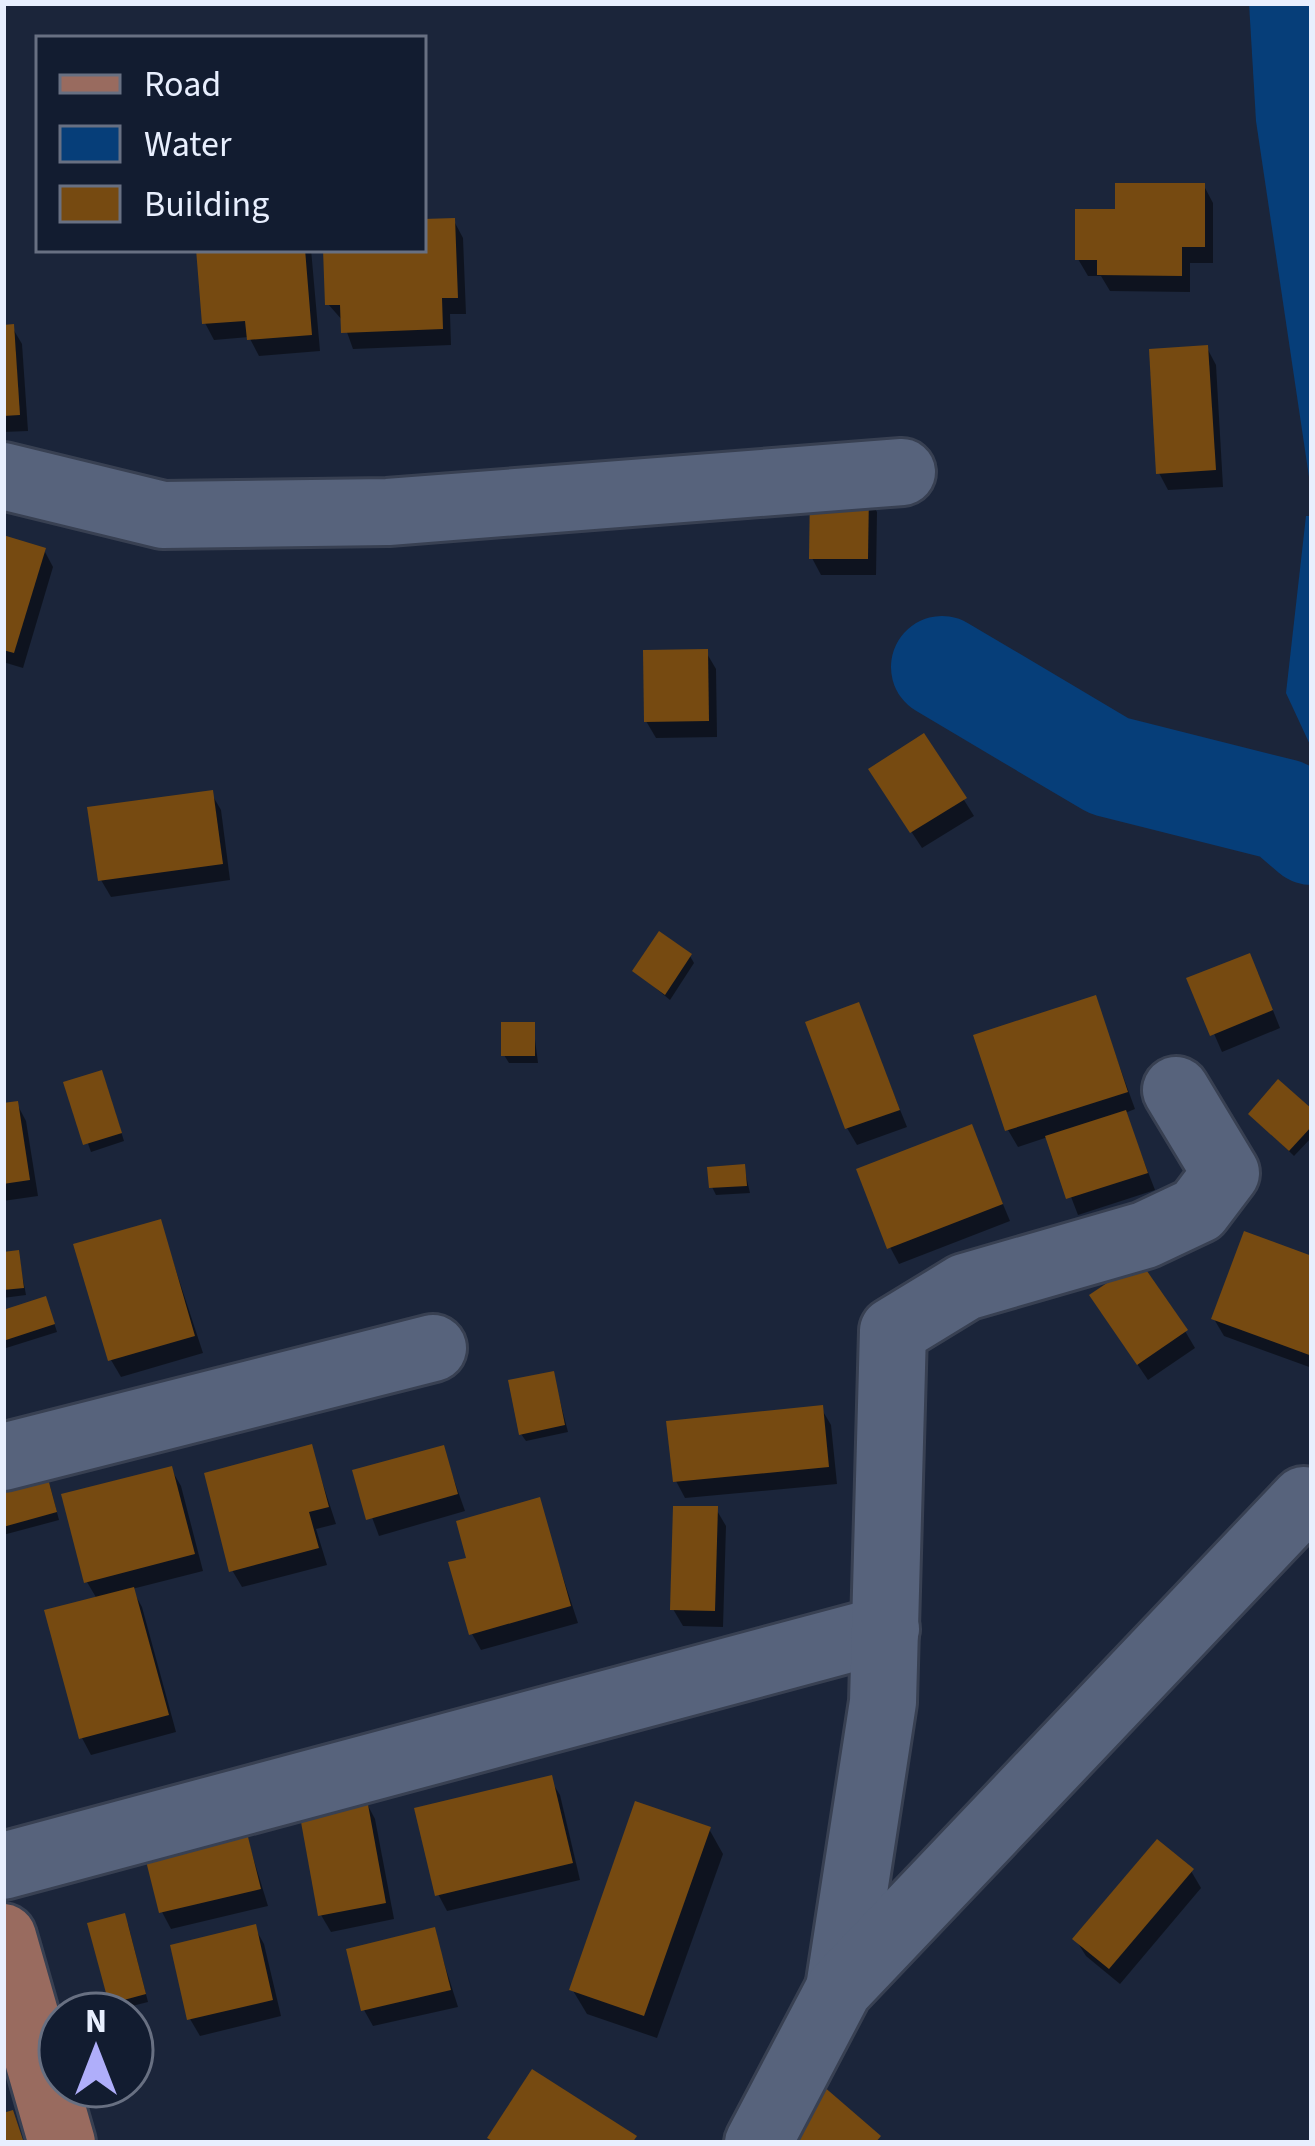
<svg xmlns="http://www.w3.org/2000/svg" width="1315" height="2146" font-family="'Source Sans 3',sans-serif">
<rect width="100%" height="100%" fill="#1b253a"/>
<!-- water -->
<g fill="#063e79">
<path d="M1249 3H1312V497L1256 121Z"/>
<path d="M1306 516H1312V749L1286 693Z"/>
</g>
<!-- shadow -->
<g fill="#0007">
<path d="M1204 186 1213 203V263H1190V292L1110 291 1101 276H1088L1078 259 1118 212Z"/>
<path d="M454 221 463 238 466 314H450L451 345 353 349 343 321 328 304 326 249H423V222Z"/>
<path d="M199 249H311L320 351 259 356 249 337 214 340 205 323Z"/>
<path d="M12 327 22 344 28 431 3 432V328Z"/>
<path d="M1207 348 1216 365 1223 487 1168 490 1159 473Z"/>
<path d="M868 496 877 512 876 575H821L812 558Z"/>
<path d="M3 538 44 550 53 567 23 668 3 662Z"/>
<path d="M706 652 716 669 717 737 656 738 646 721Z"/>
<path d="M882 787 964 800 974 816 922 848Z"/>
<path d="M211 793 221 810 230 880 111 897 101 880Z"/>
<path d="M690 956 694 963 670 1000 635 971Z"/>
<path d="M1258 973 1280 1028 1222 1052 1190 979Z"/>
<path d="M1095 999 1135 1109 1125 1113 1155 1190 1078 1215 1048 1137 1018 1147 1008 1130 977 1036Z"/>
<path d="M858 1006 907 1127 857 1145 847 1128Z"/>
<path d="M533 1024 538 1063H509L504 1055Z"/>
<path d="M105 1081 124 1141 91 1152 67 1084Z"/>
<path d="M17 1104 26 1121 38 1196 3 1201V1106Z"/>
<path d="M1312 1113V1137L1294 1156 1251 1114Z"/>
<path d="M971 1128 1010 1221 899 1264 890 1247Z"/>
<path d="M744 1167 750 1193 716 1195 712 1187Z"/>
<path d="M160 1222 203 1353 121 1377 111 1360Z"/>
<path d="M18 1253 26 1295 3 1298V1255Z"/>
<path d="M1312 1259V1368L1224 1336 1214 1319Z"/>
<path d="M49 1307 57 1332 3 1349V1313Z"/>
<path d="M1102 1312 1185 1331 1195 1348 1148 1380Z"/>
<path d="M553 1374 568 1432 526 1441 521 1434Z"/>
<path d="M821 1408 831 1425 837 1484 685 1498 676 1481Z"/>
<path d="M311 1448 336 1524 316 1529 327 1565 242 1587 232 1570Z"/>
<path d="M443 1449 465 1511 379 1536 355 1472Z"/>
<path d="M171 1469 181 1486 203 1571 132 1589 142 1607 176 1732 91 1755 82 1738 97 1599 87 1582Z"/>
<path d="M50 1486 59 1520 3 1535V1490Z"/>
<path d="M538 1501 578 1623 481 1650 472 1634 470 1560Z"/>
<path d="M716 1509 726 1526 723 1627 683 1626 673 1609Z"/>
<path d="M550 1779 560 1795 580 1880 447 1911 438 1894Z"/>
<path d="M366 1802 375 1819 394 1919 331 1932 321 1915Z"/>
<path d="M244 1828 268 1906 171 1929 162 1912Z"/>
<path d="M709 1829 723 1854 657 2038 587 2014 572 1989Z"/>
<path d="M1191 1871 1201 1888 1120 1984 1086 1956 1076 1940Z"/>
<path d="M128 1924 148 2002 116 2010 112 2002Z"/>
<path d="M255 1928 264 1944 281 2016 200 2036 190 2019Z"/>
<path d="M434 1931 458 2007 373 2026 364 2010Z"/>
</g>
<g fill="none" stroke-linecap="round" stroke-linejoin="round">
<!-- river -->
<path stroke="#063e79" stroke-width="102" d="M942 667 1109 766 1284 810 1312 834"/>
</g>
<!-- building -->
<g fill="#764a11">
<path d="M1115 183H1205V247H1182V276L1097 275V260H1075V209H1115Z"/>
<path d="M455 218 458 298H442L443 329 341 333 340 305H325L323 249H423V219Z"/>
<path d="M196 249H305L312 335 247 340 245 321 202 324Z"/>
<path d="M14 324 20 415 3 416V325Z"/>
<path d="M1208 345 1216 470 1156 474 1149 349Z"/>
<path d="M810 492 869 493 868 559H809Z"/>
<path d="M3 535 46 548 14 653 3 650Z"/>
<path d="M708 649 709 721 644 722 643 650Z"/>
<path d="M924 733 967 798 910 833 868 769Z"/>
<path d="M213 790 223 864 98 881 87 807Z"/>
<path d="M659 931 692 954 665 995 632 971Z"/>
<path d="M1250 953 1273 1010 1210 1036 1186 978Z"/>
<path d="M1096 995 1128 1092 1005 1131 973 1035Z"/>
<path d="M859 1002 900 1110 845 1129 805 1022Z"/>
<rect x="501" y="1022" width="34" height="34"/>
<path d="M102 1070 122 1133 83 1145 63 1082Z"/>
<path d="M1278 1079 1312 1109V1126L1289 1151 1248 1114Z"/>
<path d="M18 1101 30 1180 3 1184V1103Z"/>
<path d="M1126 1110 1148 1173 1066 1199 1045 1136Z"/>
<path d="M972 1124 1003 1204 887 1249 856 1169Z"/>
<path d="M745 1164 747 1186 709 1188 707 1167Z"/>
<path d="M161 1219 195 1336 108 1361 73 1244Z"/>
<path d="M1244 1231 1312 1256V1356L1211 1319Z"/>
<path d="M19 1250 24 1288 3 1290V1252Z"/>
<path d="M1140 1261 1188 1330 1137 1365 1089 1295Z"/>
<path d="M46 1296 55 1324 3 1341V1310Z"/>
<path d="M554 1371 565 1425 519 1435 508 1380Z"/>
<path d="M823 1405 829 1467 673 1482 666 1421Z"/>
<path d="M312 1444 329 1507 309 1512 319 1548 229 1572 204 1473Z"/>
<path d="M444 1445 458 1494 366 1520 352 1470Z"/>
<path d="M172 1466 195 1554 84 1583 61 1494Z"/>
<path d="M47 1475 57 1512 3 1527V1487Z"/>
<path d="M540 1497 571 1606 469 1635 448 1562 466 1558 456 1521Z"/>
<path d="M673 1506H718L715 1611 670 1610Z"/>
<path d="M134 1587 169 1715 79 1739 44 1610Z"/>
<path d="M552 1775 573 1863 435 1896 414 1808Z"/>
<path d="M367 1799 386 1903 318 1916 299 1811Z"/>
<path d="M635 1801 711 1827 644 2016 569 1990Z"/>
<path d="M245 1825 261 1889 159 1913 143 1849Z"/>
<path d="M1157 1839 1194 1869 1109 1969 1072 1939Z"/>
<path d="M125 1913 146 1994 109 2004 87 1923Z"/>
<path d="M256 1924 273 2000 187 2020 170 1945Z"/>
<path d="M435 1927 451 1990 361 2011 346 1949Z"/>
<path d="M532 2069 637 2136 632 2143H496L487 2138Z"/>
<path d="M815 2079 881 2136 875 2143H798L777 2125Z"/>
<path d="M13 2110 24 2143H3V2113Z"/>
</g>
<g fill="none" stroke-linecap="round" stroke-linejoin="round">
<!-- minor casing -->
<g stroke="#384052" stroke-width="72">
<g id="minor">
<path d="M3 476 163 515 388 512 902 472"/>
<path d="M3 1457 433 1348"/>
<path d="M3 1866 886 1629"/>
<path d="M839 1989 883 1702 893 1331 965 1287 1145 1235 1198 1210 1226 1173 1176 1090"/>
<path d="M758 2143 839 1989 1304 1500"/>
</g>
</g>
<!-- major casing -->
<g stroke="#384052" stroke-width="72">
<path id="major" d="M3 1937 62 2143"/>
</g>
<!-- minor -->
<use href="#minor" stroke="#57637c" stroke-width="66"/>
<!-- major -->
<use href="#major" stroke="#996b5f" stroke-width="66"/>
</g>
<!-- border -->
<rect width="1315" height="2146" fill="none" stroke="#e8effe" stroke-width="12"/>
<!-- legend -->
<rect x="36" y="36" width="390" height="216" fill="#121c30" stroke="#687082" stroke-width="3"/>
<rect x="60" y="75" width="60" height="18" fill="#996b5f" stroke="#687082" stroke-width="3"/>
<text x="144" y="96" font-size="36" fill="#e8effe">Road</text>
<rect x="60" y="126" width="60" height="36" fill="#063e79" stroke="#687082" stroke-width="3"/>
<text x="144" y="156" font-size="36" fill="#e8effe">Water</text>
<rect x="60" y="186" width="60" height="36" fill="#764a11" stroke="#687082" stroke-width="3"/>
<text x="144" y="216" font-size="36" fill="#e8effe">Building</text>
<!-- north arrow -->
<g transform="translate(96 2050)"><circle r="57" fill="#121c30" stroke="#687082" stroke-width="3"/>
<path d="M0-9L21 45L0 30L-21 45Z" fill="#afaefa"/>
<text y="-18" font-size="33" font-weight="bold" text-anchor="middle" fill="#e8effe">N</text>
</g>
</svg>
